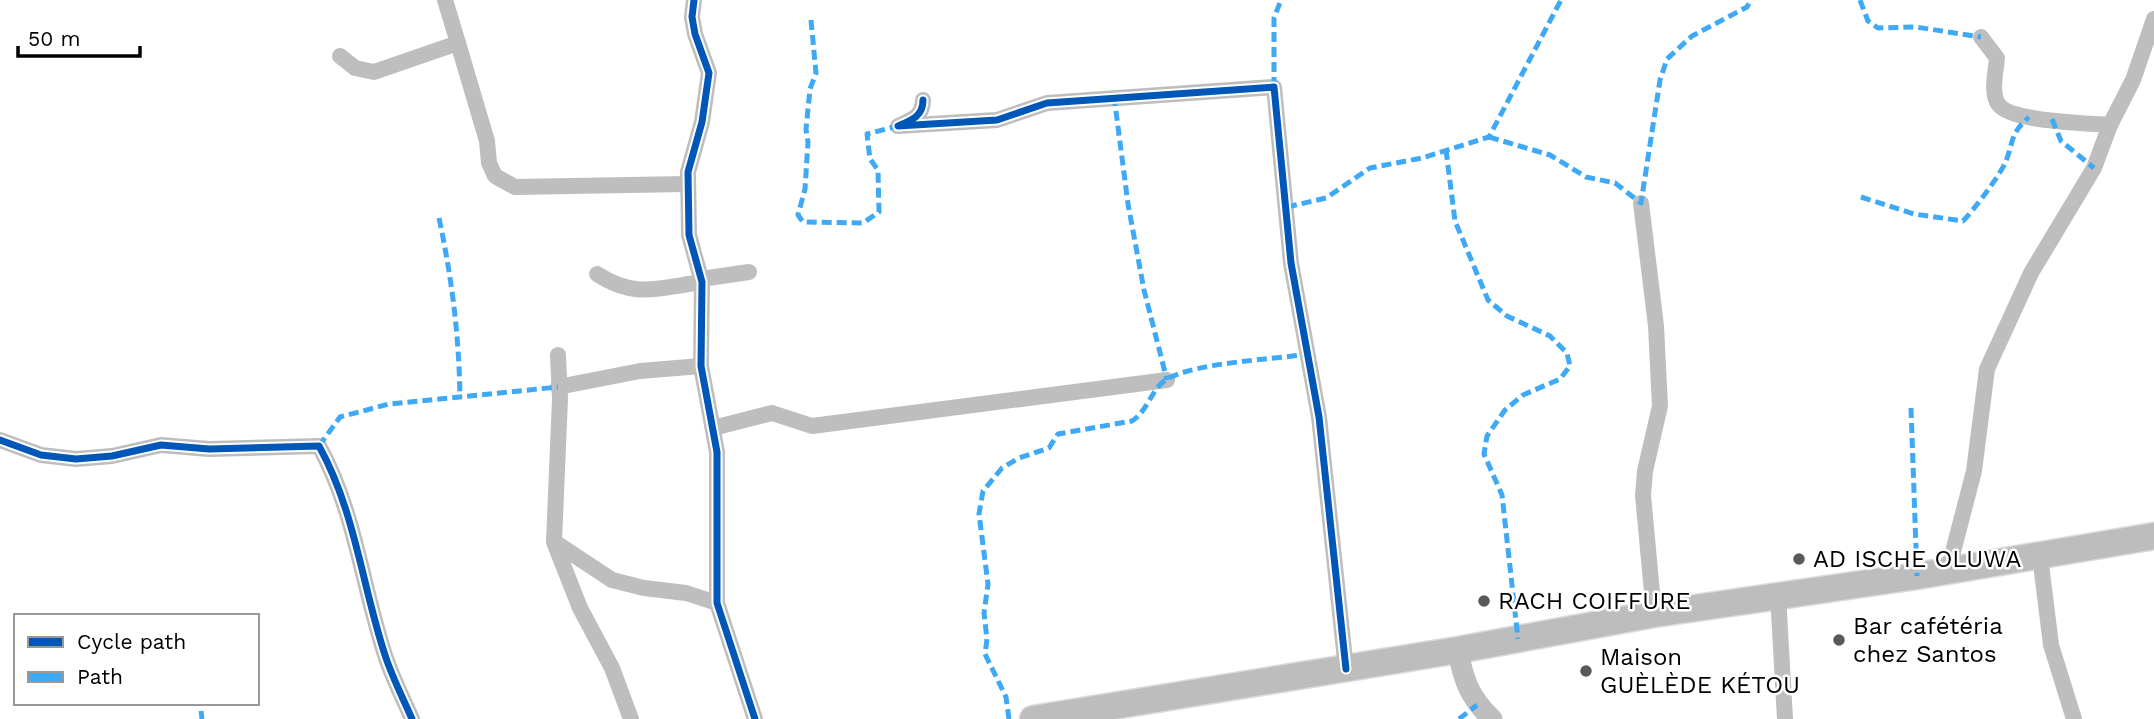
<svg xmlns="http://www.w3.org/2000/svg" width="2154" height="719" font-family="'Work Sans',sans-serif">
<rect width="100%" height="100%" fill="#fff"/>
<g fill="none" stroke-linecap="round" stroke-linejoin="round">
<!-- primary casing -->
<g stroke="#dbdbdb" stroke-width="29">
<path id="primary" d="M1033 719 1458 650 1654 614 1917 576 2154 536"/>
</g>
<!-- minor -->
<g stroke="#bebebe" stroke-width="16">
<path d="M445 0 458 43"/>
<path d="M694 0 692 17 695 34 709 73 702 122 688 172 689 235 702 282 701 366 717 452V603L755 719"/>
<path d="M1981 37 1997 58C1996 71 1990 94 1999 105 2012 122 2087 123 2110 125"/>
<path d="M340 56 355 68 374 72 458 43 487 141 489 163 495 176 515 187 687 184"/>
<path d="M923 100C923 116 912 120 898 126L997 120 1047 103 1274 87 1291 263 1319 417 1346 669"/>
<path d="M1641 203 1656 326 1660 406 1645 471 1643 495 1654 614"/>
<path d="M597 274C635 299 659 288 702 282"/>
<path d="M701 279 749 272"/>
<path d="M558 355 560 399 554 542 580 608 612 668 631 719"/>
<path d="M558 387 640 371 701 366"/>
<path d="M713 428 772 413 812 426 1167 380"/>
<path d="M0 440 41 455 76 459 112 456 161 445 209 449 319 446C355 511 362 585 385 655 392 677 403 698 412 719"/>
<path d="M556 543 612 580 644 588 686 593 717 603"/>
<path d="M2040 556 2051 645 2074 719"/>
<path d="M1948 571 1974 471 1987 369 2031 273 2094 168 2110 125 2133 80 2154 19"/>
<path d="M1778 595 1785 719"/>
</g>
<!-- tertiary -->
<path stroke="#bebebe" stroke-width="21" d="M1458 650C1463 680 1470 698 1492 719"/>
<!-- primary -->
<use href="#primary" stroke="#bdbdbd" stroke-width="26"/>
<!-- quiet -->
<g stroke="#3fa9f5" stroke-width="5" stroke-dasharray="10 5" stroke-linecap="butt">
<path d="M1860 0 1868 21 1878 28 1916 27 1981 37"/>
<path d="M811 20 816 73 810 89 806 129 808 142 805 189 798 215 803 222 863 223 879 212 878 170 870 159 867 134 898 126"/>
<path d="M1274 87V18L1281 0"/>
<path d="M1114 96 1128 204 1144 290 1167 380"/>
<path d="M2052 119 2061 141 2094 168"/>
<path d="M1489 137 1550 155 1586 177 1615 183 1641 203 1660 80 1667 59 1692 36 1747 7 1751 0"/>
<path d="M1446 150 1455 221 1488 300 1507 316 1550 336 1567 353 1570 366 1560 379 1523 395 1505 410 1487 436 1484 454 1502 495 1518 639"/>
<path d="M1861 197 1914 214 1963 221C1973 211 2001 174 2006 161 2014 140 2010 134 2029 117"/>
<path d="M1287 207 1326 198 1370 168 1422 158 1489 137 1561 0"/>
<path d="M439 218C452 279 459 335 460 397"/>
<path d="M1911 408 1917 576"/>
<path d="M319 446 340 417 389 404 558 387"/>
<path d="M201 711 202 719"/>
<path d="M1009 719 1006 697 985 654 987 639 984 613 988 584 979 514 983 491 1002 468 1019 458 1049 448 1058 434 1132 421C1148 411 1151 389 1167 379 1198 362 1270 360 1308 354"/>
<path d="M1459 719 1477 705"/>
</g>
<!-- cycleway casing -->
<g stroke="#fff" stroke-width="11">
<g id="cycleway">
<path d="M694 0 692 17 695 34 709 73 702 122 688 172 689 235 702 282 701 366 717 452V603L755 719"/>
<path d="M923 100C923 116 912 120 898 126L997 120 1047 103 1274 87 1291 263 1319 417 1346 669"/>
<path d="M0 440 41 455 76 459 112 456 161 445 209 449 319 446C355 511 362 585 385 655 392 677 403 698 412 719"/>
</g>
</g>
<!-- cycleway -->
<use href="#cycleway" stroke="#0057b8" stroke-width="7"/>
</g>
<!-- markers -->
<g fill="#595959" stroke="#fff" stroke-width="2.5">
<circle cx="1799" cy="559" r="7"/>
<circle cx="1484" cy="601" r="7"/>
<circle cx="1839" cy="640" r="7"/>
<circle cx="1586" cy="671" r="7"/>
</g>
<g text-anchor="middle" stroke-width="5" stroke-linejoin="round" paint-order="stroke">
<!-- poi labels -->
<g font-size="24" fill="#000" stroke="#fff" text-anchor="start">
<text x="1813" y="567">AD ISCHE OLUWA</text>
<text x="1498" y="609">RACH COIFFURE</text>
<text x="1853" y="634">Bar cafétéria<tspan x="1853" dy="28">chez Santos</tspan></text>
<text x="1600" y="665">Maison<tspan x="1600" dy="28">GUÈLÈDE KÉTOU</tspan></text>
</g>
</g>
<!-- legend -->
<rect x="14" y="614" width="245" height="91" fill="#ffffff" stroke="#999999" stroke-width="2"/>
<rect x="28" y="637" width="35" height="10" fill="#0057b8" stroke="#999999" stroke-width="2"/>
<text x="77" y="649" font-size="21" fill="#000000">Cycle path</text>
<rect x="28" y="672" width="35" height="10" fill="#3fa9f5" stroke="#999999" stroke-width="2"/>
<text x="77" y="684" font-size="21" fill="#000000">Path</text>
<!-- scale -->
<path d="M18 46v10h122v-10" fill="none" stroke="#000000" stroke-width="3.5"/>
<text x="28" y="46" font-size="21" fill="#000000" stroke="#ffffff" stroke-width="5" paint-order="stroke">50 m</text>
</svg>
